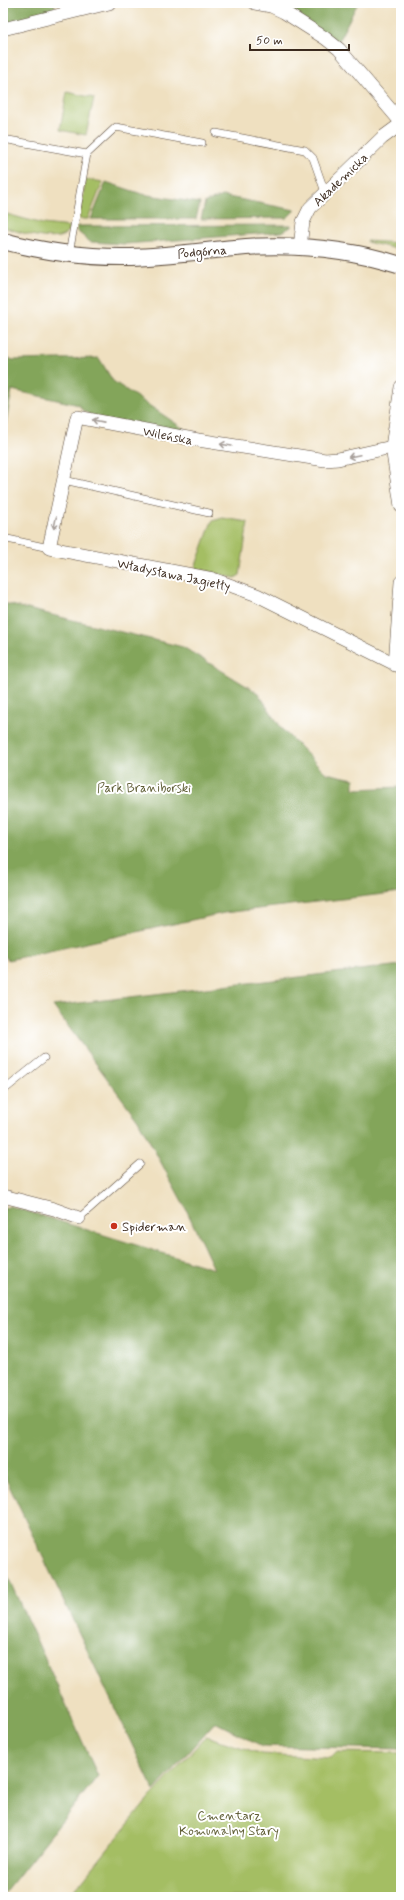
<svg xmlns="http://www.w3.org/2000/svg" width="404" height="1900" font-family="Mynerve,sans-serif">
<rect width="100%" height="100%" fill="#fff"/>
<filter id="ink" filterUnits="userSpaceOnUse"><feTurbulence type="fractalNoise" baseFrequency=".025" numOctaves="2"/><feDisplacementMap in="SourceGraphic" scale="8" xChannelSelector="R" yChannelSelector="G"/><feConvolveMatrix kernelMatrix="1 2 1 2 8 2 1 2 1" color-interpolation-filters="sRGB"/></filter>
<filter id="wash" filterUnits="userSpaceOnUse"><feTurbulence type="fractalNoise" baseFrequency=".012" numOctaves="4" result="noise"/><feDisplacementMap in="SourceGraphic" scale="16" xChannelSelector="R" yChannelSelector="G"/><feGaussianBlur stdDeviation="0.9" result="paint"/><feColorMatrix in="noise" values="0 0 0 0 0 0 0 0 0 0 0 0 0 0 0 0 0 1.4 0 .05"/><feComposite in="paint" operator="in"/></filter>
<g filter="url(#wash)">
<rect width="100%" height="100%" fill="#efe0c0"/>
<!-- green -->
<g fill="#a4be64" stroke="#707441">
<path d="M67 92 94 98 86 135 60 130Z"/>
<path d="M86 179 103 182 88 219H79Z"/>
<path d="M3 213 43 224 70 227C68 230 66 235 62 236 49 242 16 231 3 227Z"/>
<path d="M367 241 401 243V250L367 242Z"/>
<path d="M223 518 248 522 240 575 235 578 195 568 212 521Z"/>
<path d="M206 1736 262 1754 331 1758 337 1752 401 1753V1897H69L147 1801Z"/>
</g>
<!-- forest -->
<g fill="#83a55a" stroke="#5f683c">
<path d="M3 3H55L54 11 3 28Z"/>
<path d="M295 3H358L334 49 291 18Z"/>
<path d="M106 182 142 194 200 203 196 219H91Z"/>
<path d="M223 196 295 210 287 218 201 219 205 202Z"/>
<path d="M291 225V227L282 232 125 244 90 242 77 231V226Z"/>
<path d="M3 357 14 360 99 358 113 381 187 431 104 422 83 411 79 405 12 390 3 439Z"/>
<path d="M3 603 183 647 258 693 282 729 326 773 354 779V789L401 787V892L224 913 8 960 3 954Z"/>
<path d="M401 965V1749L262 1746 215 1722 154 1791 3 1473V1209L10 1206 214 1269 184 1205 138 1120 53 1006Z"/>
<path d="M3 1566 98 1776 3 1895Z"/>
</g>
</g>
<g filter="url(#ink)">
<g fill="none" stroke-linecap="round" stroke-linejoin="round">
<!-- service casing -->
<g stroke="#564536" stroke-width="8">
<g id="service">
<path d="M216 133 305 150 313 158 325 192"/>
<path d="M3 139 87 154 116 127 202 143"/>
<path d="M69 254 87 154"/>
<path d="M64 480 209 513"/>
<path d="M3 538 49 548"/>
<path d="M3 1091 44 1058"/>
<path d="M79 1218 140 1164"/>
</g>
</g>
<!-- minor casing -->
<g stroke="#564536" stroke-width="14">
<g id="minor">
<path d="M255 3 271 6 284 12 325 38 339 49 401 122"/>
<path d="M3 29 109 3"/>
<path d="M300 247 303 222 310 208 382 138 401 124"/>
<path d="M401 387 392 447 401 506"/>
<path d="M401 445 338 459 325 460 198 440 77 417 49 548 213 579 257 595 401 667"/>
<path d="M395 665 401 582"/>
<path d="M3 1196 54 1209 79 1218"/>
</g>
</g>
<!-- tertiary casing -->
<g stroke="#564536" stroke-width="18">
<path id="tertiary" d="M3 241C45 252 88 258 131 257 170 256 208 250 246 247 298 244 351 249 401 265"/>
</g>
<!-- service -->
<use href="#service" stroke="#fff" stroke-width="7"/>
<!-- minor -->
<use href="#minor" stroke="#fff" stroke-width="13"/>
<!-- tertiary -->
<use href="#tertiary" stroke="#fff" stroke-width="16"/>
</g>
<!-- one-way arrows -->
<defs><path id="oneway-shaft" d="M-6 0H5M1.5-3L5.5 0L1.5 3" fill="none" stroke-width="1.6" stroke-linecap="round" stroke-linejoin="round"/></defs>
<g stroke="#a79f9a">
<use href="#oneway-shaft" transform="translate(98 421) rotate(-169)"/>
<use href="#oneway-shaft" transform="translate(226 445) rotate(-171)"/>
<use href="#oneway-shaft" transform="translate(354 456) rotate(168)"/>
<use href="#oneway-shaft" transform="translate(55 523) rotate(102)"/>
</g>
</g>
<!-- markers -->
<circle fill="#c8321e" stroke="#fff" stroke-width="1.5" cx="114" cy="1226" r="4"/>
<g text-anchor="middle" stroke-width="4" stroke-linejoin="round" paint-order="stroke">
<!-- street labels -->
<g font-size="13" fill="#3b2a1e" stroke="#fff">
<text transform="translate(340 179) rotate(-44)" y="5">Akademicka</text>
<text transform="translate(202 251) rotate(-5)" y="5">Podgórna</text>
<text transform="translate(168 435) rotate(11)" y="5">Wileńska</text>
<text transform="translate(174 574) rotate(12)" y="5">Władysława Jagiełły</text>
</g>
<!-- park labels -->
<g font-size="13" fill="#605e36" stroke="#fff">
<text x="144" y="792">Park Braniborski</text>
<text x="229" y="1820">Cmentarz<tspan x="229" dy="15">Komunalny Stary</tspan></text>
</g>
<!-- poi labels -->
<g font-size="13" fill="#3b2a1e" stroke="#fff" text-anchor="start">
<text x="122" y="1231">Spiderman</text>
</g>
</g>
<!-- margin -->
<rect width="404" height="1900" fill="none" stroke="#fff" stroke-width="16"/>
<!-- scale -->
<path d="M250 44v6h99v-6" fill="none" stroke="#3b2a1e" stroke-width="2"/>
<text x="256" y="44" font-size="12" fill="#3b2a1e" stroke="#ffffff" stroke-width="3" paint-order="stroke">50 m</text>
</svg>
